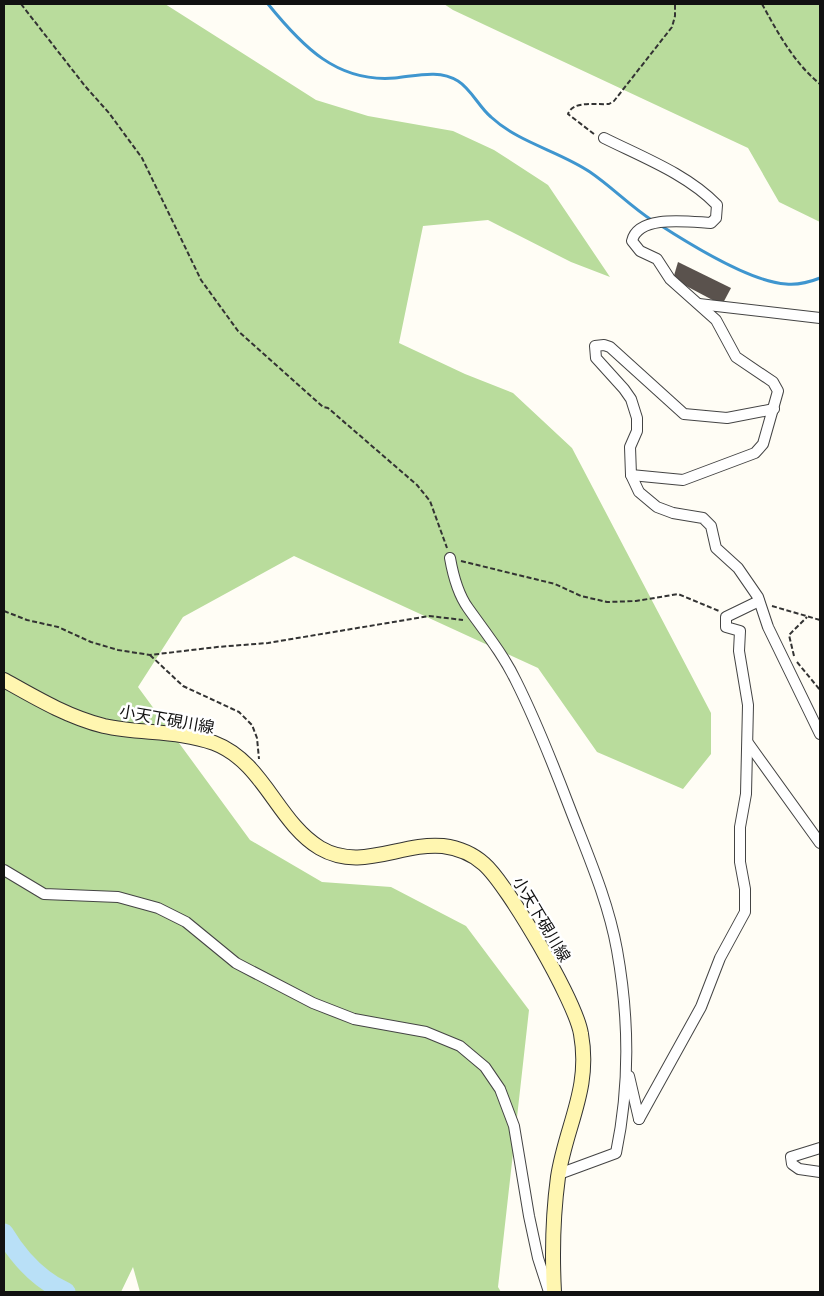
<svg xmlns="http://www.w3.org/2000/svg" width="824" height="1296" font-family="Lora,'Noto Sans JP',serif">
<rect width="100%" height="100%" fill="#fffdf5"/>
<!-- forest -->
<g fill="#b9dc9c">
<path d="M4 4H165L316 100 368 116 453 131 494 150 548 185 610 277 571 262 488 220 423 226 399 343 465 374 513 393 572 448 711 713V754L683 789 597 752 538 668 294 556 183 617 138 687 250 840 322 882 391 887 466 926 529 1010 498 1287 501 1292H140L133 1267 121 1292H4Z"/>
<path d="M444 4H820V222L779 202 748 148 453 10Z"/>
</g>
<g fill="none" stroke-linecap="round" stroke-linejoin="round">
<!-- stream -->
<g stroke="#3f96cf" stroke-width="3">
<path d="M268 4C302 46 337 83 395 78 416 76 439 69 458 81 471 89 479 107 491 117 519 143 559 151 590 172 612 187 630 206 653 221"/>
<path d="M660 225C691 245 750 282 786 284 797 285 810 282 820 278"/>
</g>
<!-- river -->
<path stroke="#b9e0f7" stroke-width="19" d="M4 1233C19 1258 39 1280 66 1292"/>
</g>
<!-- building -->
<path fill="#5a524d" d="M678 262 731 288 722 305 673 279Z"/>
<g fill="none" stroke-linecap="round" stroke-linejoin="round">
<!-- minor casing -->
<g stroke="#444" stroke-width="12">
<g id="minor">
<path d="M604 138C642 157 687 174 717 205L716 218 711 223C690 222 638 214 632 241L640 251 657 259 670 279 716 320 736 357 773 382 778 391 763 444 755 453 683 480 631 475"/>
<path d="M699 304 820 318"/>
<path d="M774 409 727 418 684 414 610 347 604 345 595 346 596 358 624 389 631 399 637 418V431L630 447 631 475 639 492 657 507 673 513 703 518 711 526 716 548 738 568 758 597 768 627 820 734"/>
<path d="M450 558C453 575 458 594 468 608 485 632 503 654 516 681 536 721 553 764 569 806 587 853 608 900 617 950 629 1017 630 1086 616 1153L559 1174"/>
<path d="M748 743 820 843"/>
<path d="M4 870 44 894 118 897 158 908 186 922 236 963 313 1003 354 1019 426 1032 460 1046 485 1067 500 1089 514 1126 529 1216 538 1258 549 1292"/>
<path d="M629 1076 639 1119"/>
<path d="M639 1119 701 1007 720 958 745 912V889L740 862V827L746 794 748 705 739 651 740 631 726 627V617L759 601"/>
<path d="M820 1148 791 1157 792 1164 799 1169 820 1172"/>
</g>
</g>
<!-- secondary casing -->
<g stroke="#333" stroke-width="16">
<path id="secondary" d="M4 680C36 698 68 717 104 726 140 734 179 730 214 743 264 762 277 822 320 848 361 872 401 842 443 846 458 848 473 854 484 864 508 885 576 1002 581 1034 591 1089 566 1125 558 1177 553 1214 552 1254 554 1292"/>
</g>
<!-- path -->
<g stroke="#333" stroke-width="2" stroke-dasharray="5 2.5" stroke-linecap="butt">
<path d="M21 4 85 86 109 113 142 158 201 280 238 331 323 407 328 408 417 485 430 501 447 548"/>
<path d="M762 4C778 33 794 63 820 84"/>
<path d="M594 134 568 114C573 100 597 105 609 104L614 101 672 27 675 16V4"/>
<path d="M461 561 555 584 581 596 607 602 636 601 678 594 719 611"/>
<path d="M772 606 820 620"/>
<path d="M4 611 27 620 58 627 91 642 118 650 150 655 217 647 268 643 429 616 463 620"/>
<path d="M150 655 183 686 239 712 252 725 257 738 259 759"/>
<path d="M794 656 789 635 807 617"/>
<path d="M797 662 820 690"/>
</g>
<!-- minor -->
<use href="#minor" stroke="#fff" stroke-width="10"/>
<!-- secondary -->
<use href="#secondary" stroke="#fff6b0" stroke-width="14"/>
</g>
<g text-anchor="middle" stroke-width="5" stroke-linejoin="round" paint-order="stroke">
<!-- street labels -->
<g font-size="16" fill="#111" stroke="#fff">
<text transform="translate(167 719) rotate(10)" y="6">小天下硯川線</text>
<text transform="translate(542 919) rotate(59)" y="6">小天下硯川線</text>
</g>
</g>
<!-- border -->
<rect width="824" height="1296" fill="none" stroke="#111111" stroke-width="10"/>
</svg>
